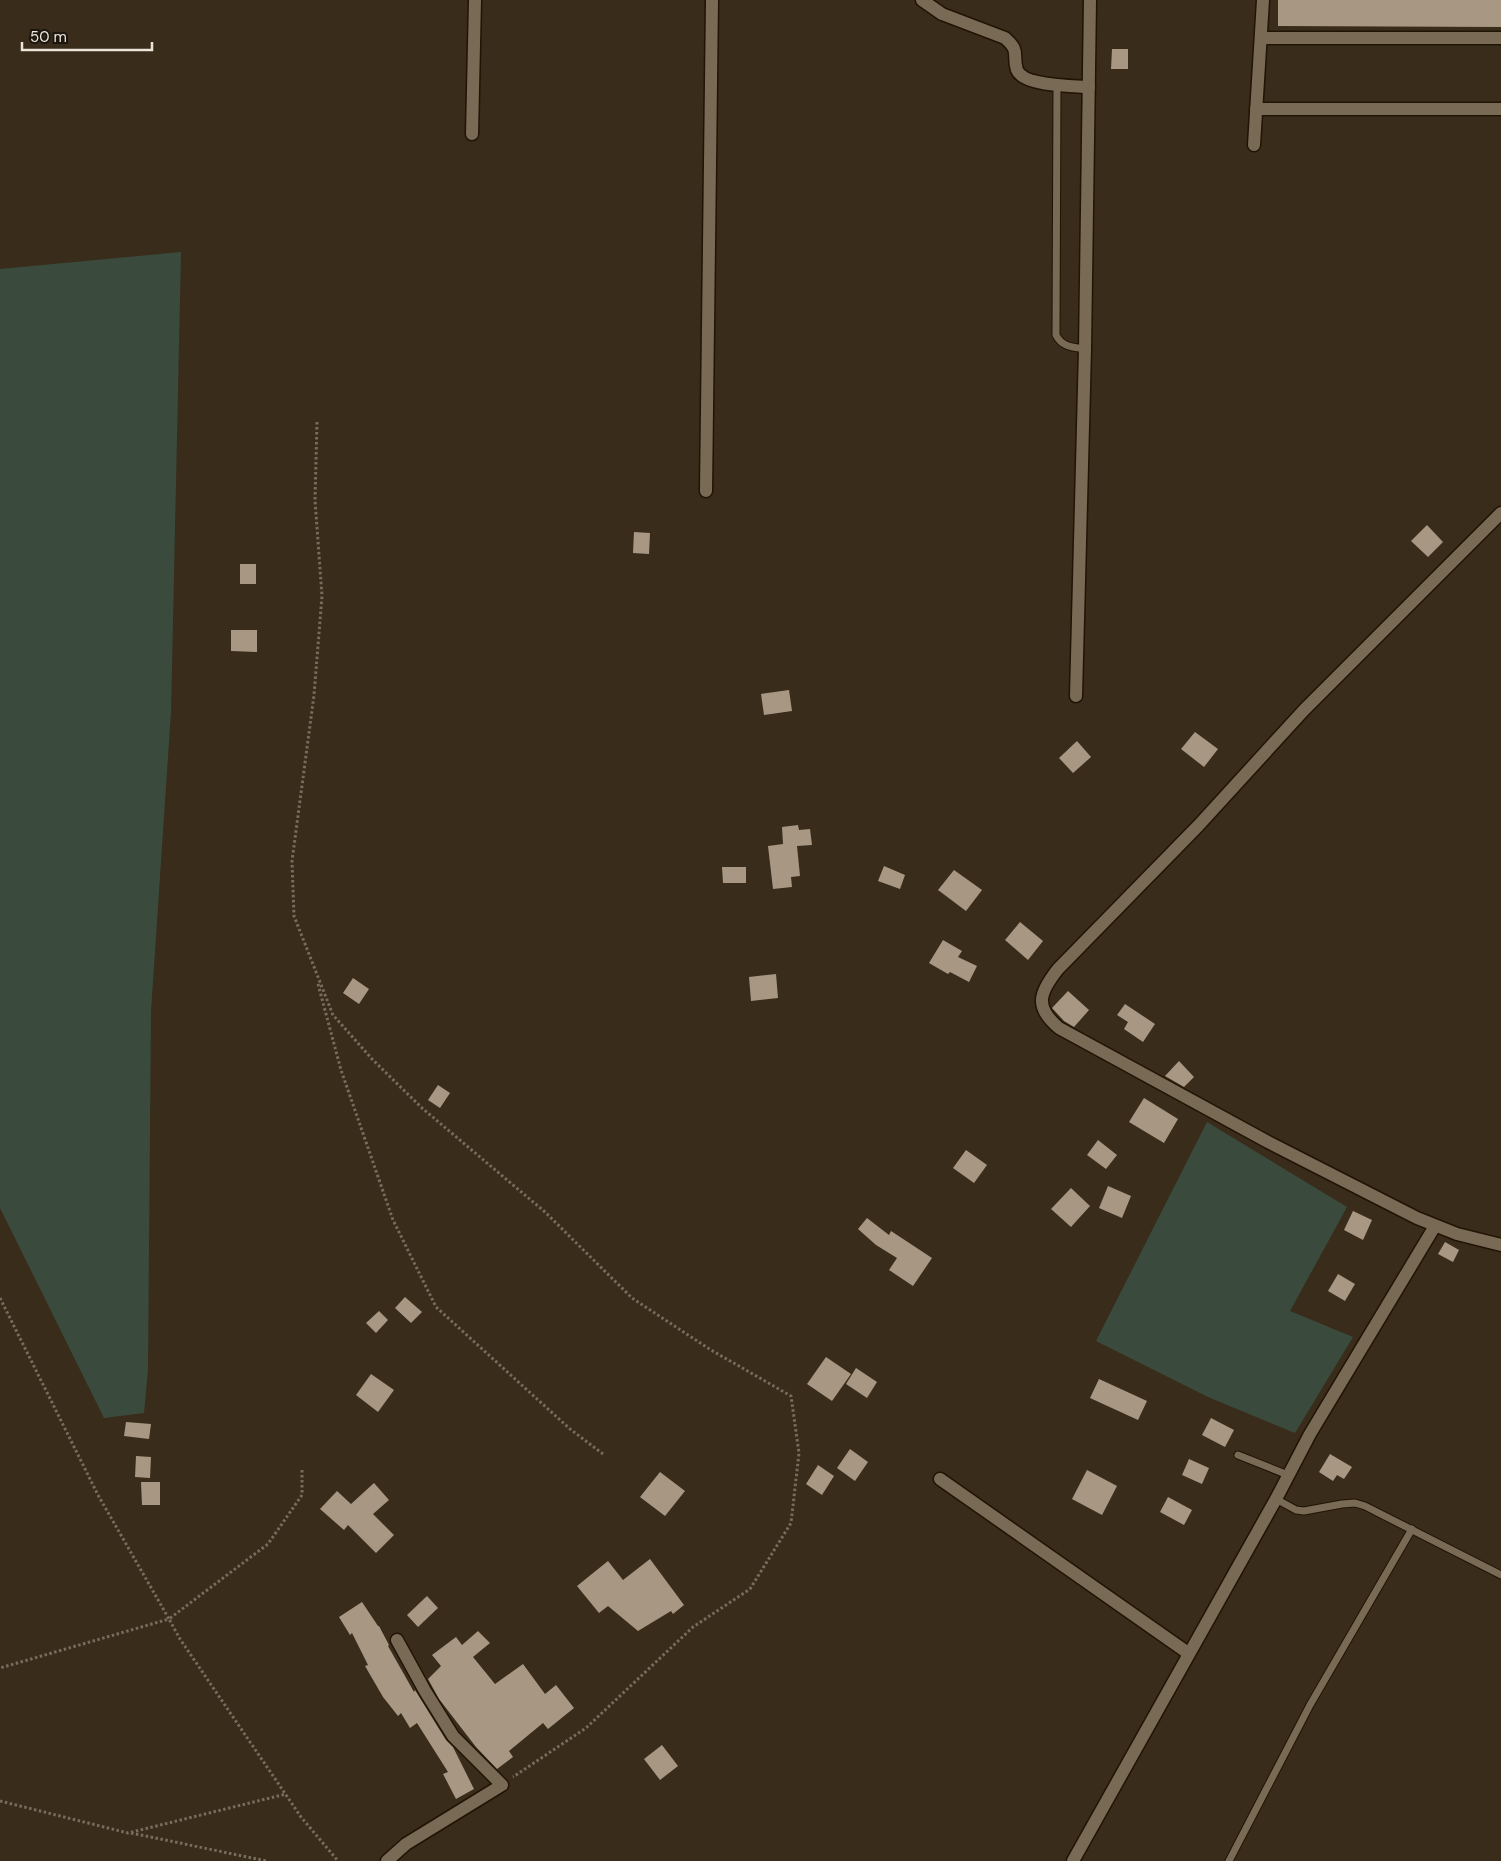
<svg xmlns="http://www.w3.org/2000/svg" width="1501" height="1861" font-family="'DM Sans',sans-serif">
<rect width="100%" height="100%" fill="#392c1a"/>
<!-- green -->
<g fill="#3a4b3d">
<path d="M181 252 171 712 151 1011 148 1369 144 1413 104 1418 0 1208V269Z"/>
<path d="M1207 1122 1347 1207 1290 1311 1353 1337 1295 1433 1208 1397 1096 1341Z"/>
</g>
<!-- building -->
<g fill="#a89883">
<path d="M1278 0H1501V27L1278 26Z"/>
<path d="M1112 49H1128V69H1111Z"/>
<path d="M1427 525 1443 542 1428 557 1411 541Z"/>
<path d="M634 532 650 533 649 554 633 553Z"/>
<rect x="240" y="564" width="16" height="20"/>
<path d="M231 630H257V652L231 651Z"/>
<path d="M789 690 792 711 764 715 761 694Z"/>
<path d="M1195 732 1218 749 1204 767 1181 749Z"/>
<path d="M1077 741 1091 757 1073 773 1059 758Z"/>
<path d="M798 825 799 830 810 829 812 845 797 846 800 876 791 877 792 887 773 889 768 846 783 844 782 827Z"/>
<path d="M884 866 905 875 900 889 878 881Z"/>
<path d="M722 867H746V883H723Z"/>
<path d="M954 870 982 890 966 911 938 890Z"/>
<path d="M1020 922 1043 941 1028 960 1005 940Z"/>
<path d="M943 940 962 951 958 957 977 966 969 982 950 972 948 974 929 963Z"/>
<path d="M776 974 778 998 751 1001 749 977Z"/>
<path d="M353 978 369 989 359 1004 343 993Z"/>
<path d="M1068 991 1089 1010 1074 1027 1064 1021 1052 1008Z"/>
<path d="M1125 1004 1155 1024 1143 1042 1124 1029 1128 1022 1117 1015Z"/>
<path d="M1179 1061 1194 1077 1184 1087 1165 1076Z"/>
<path d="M438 1085 450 1093 440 1108 428 1100Z"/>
<path d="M1144 1098 1178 1119 1164 1143 1129 1122Z"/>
<path d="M1098 1140 1117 1155 1106 1169 1087 1155Z"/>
<path d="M966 1150 987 1165 974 1183 953 1168Z"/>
<path d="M1108 1186 1131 1196 1122 1218 1099 1208Z"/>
<path d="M1071 1188 1090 1206 1071 1227 1051 1209Z"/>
<path d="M1353 1211 1372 1220 1363 1240 1344 1230Z"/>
<path d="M867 1218 889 1235 891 1231 932 1258 913 1286 889 1270 897 1258 876 1245 858 1229Z"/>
<path d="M1445 1242 1459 1250 1453 1262 1438 1254Z"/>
<path d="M1338 1274 1355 1284 1345 1301 1328 1291Z"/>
<path d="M405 1297 422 1312 411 1323 395 1308Z"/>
<path d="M379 1311 388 1320 376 1333 366 1323Z"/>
<path d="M826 1357 851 1374 832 1401 807 1384Z"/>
<path d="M856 1368 877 1382 867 1398 846 1384Z"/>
<path d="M371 1374 394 1390 378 1412 356 1395Z"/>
<path d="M1099 1379 1147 1401 1138 1420 1090 1398Z"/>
<path d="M1211 1418 1234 1430 1225 1447 1202 1435Z"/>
<path d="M126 1422 151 1424 149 1439 124 1436Z"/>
<path d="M850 1449 868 1462 855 1481 837 1468Z"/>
<path d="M1330 1454 1352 1467 1344 1479 1337 1475 1333 1481 1319 1472Z"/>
<path d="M136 1456 151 1457 150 1478 135 1477Z"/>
<path d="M1189 1459 1209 1468 1202 1484 1182 1475Z"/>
<path d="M818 1465 834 1476 822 1495 806 1484Z"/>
<path d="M1087 1470 1117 1486 1102 1515 1072 1499Z"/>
<path d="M660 1472 685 1491 665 1516 640 1497Z"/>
<path d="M141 1482H160V1505H142Z"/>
<path d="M374 1483 389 1500 373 1514 394 1535 376 1553 348 1525 344 1530 320 1509 337 1491 351 1504Z"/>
<path d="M1168 1497 1192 1510 1184 1525 1160 1512Z"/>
<path d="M650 1559 684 1605 673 1614 671 1611 638 1631 608 1606 599 1613 577 1586 608 1561 623 1580Z"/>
<path d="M427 1596 438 1608 418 1627 407 1615Z"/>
<path d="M362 1602 378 1626H379L389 1645 388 1646 414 1692 415 1690 446 1740 453 1747 474 1789 456 1799 443 1774 448 1772 417 1723 410 1728 401 1713 398 1716 383 1697 365 1666 368 1665 352 1633 350 1635 339 1617Z"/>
<path d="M478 1631 490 1643 473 1657 495 1684 523 1664 545 1694 556 1685 574 1708 548 1729 543 1723 509 1751 513 1757 497 1769 476 1747 439 1699 428 1679 441 1666 432 1655 456 1637 462 1645Z"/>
<path d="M662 1745 678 1766 660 1780 644 1759Z"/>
</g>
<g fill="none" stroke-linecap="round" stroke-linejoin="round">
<!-- lane casing -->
<g stroke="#201404" stroke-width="9">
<g id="lane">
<path d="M1057 85 1056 335C1062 347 1072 347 1085 349"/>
<path d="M1238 1455 1288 1475"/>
<path d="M1276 1499 1296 1510 1304 1511 1342 1504 1355 1503 1365 1506 1501 1575"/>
<path d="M1229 1861 1310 1705 1412 1529"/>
</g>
</g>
<!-- street casing -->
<g stroke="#201404" stroke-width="15">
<g id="street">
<path d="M922 0 942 14 1005 38C1021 52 1012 54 1017 70 1023 86 1073 86 1089 87"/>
<path d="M1261 38H1501"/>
<path d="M1256 109H1501"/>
<path d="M472 134 475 0"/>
<path d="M1254 145 1263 0"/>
<path d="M706 491 712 0"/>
<path d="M1501 513 1304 710 1198 826 1058 969C1039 993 1034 1007 1059 1028L1268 1142 1417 1218 1457 1234 1501 1245"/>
<path d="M1076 696 1085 349 1090 0"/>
<path d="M940 1479 1188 1653"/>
<path d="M387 1861 406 1844 502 1785 453 1736 425 1691 397 1640"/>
<path d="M1073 1861 1276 1499 1310 1434 1435 1226"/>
</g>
</g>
<!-- path -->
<g stroke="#786c5c" stroke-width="3" stroke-dasharray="2.5 2.5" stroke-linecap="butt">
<path d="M317 422 315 500 322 596 314 695 292 861 294 916 333 1015 372 1059 422 1108 545 1212 632 1298 711 1350 791 1396 799 1453 791 1523 750 1589 693 1627 586 1728 513 1777"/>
<path d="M318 984 341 1070 393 1220 436 1307 570 1429 603 1454"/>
<path d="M0 1298 98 1495 169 1619 0 1668"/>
<path d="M302 1470V1495L268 1544 169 1619 180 1639 301 1817 338 1861"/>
<path d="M0 1801 128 1833 286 1794"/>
<path d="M131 1833 267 1861"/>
</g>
<!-- lane -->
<use href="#lane" stroke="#786a55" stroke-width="7"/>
<!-- street -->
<use href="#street" stroke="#786a55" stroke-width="12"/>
</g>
<!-- scale -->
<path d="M22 42v8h130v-8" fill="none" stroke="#ece4d8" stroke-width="2.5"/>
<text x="30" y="42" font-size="15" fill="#ece4d8" stroke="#1c160e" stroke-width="4" paint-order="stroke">50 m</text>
</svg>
